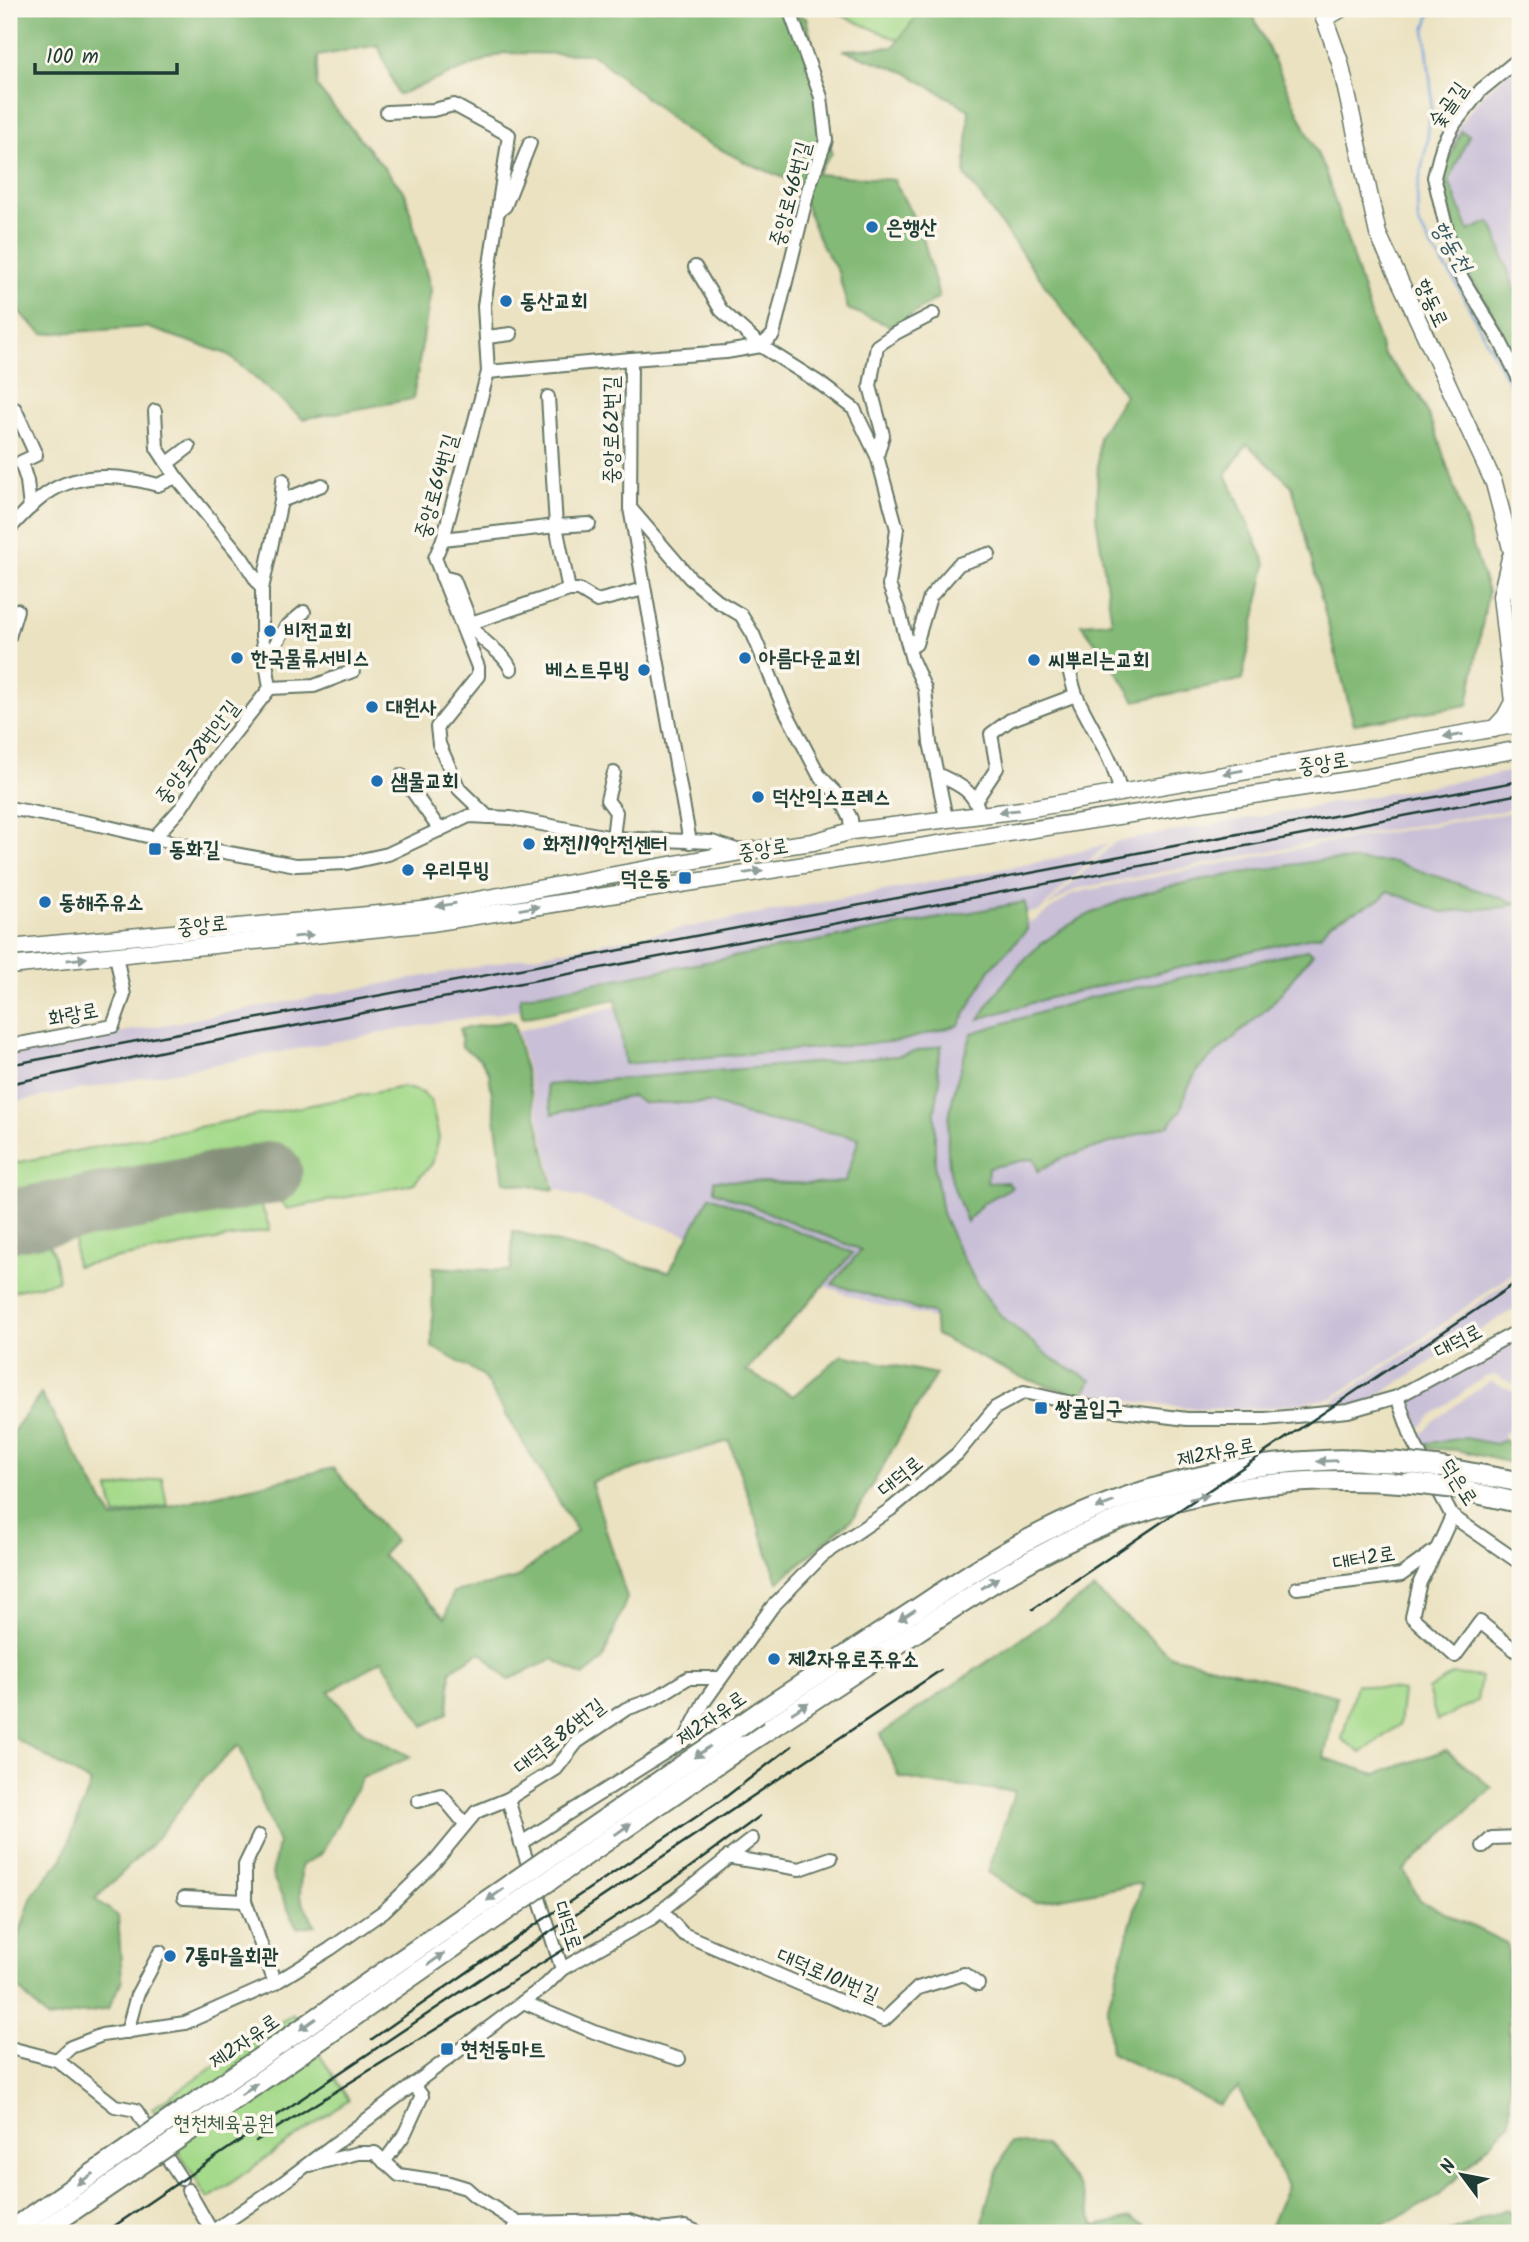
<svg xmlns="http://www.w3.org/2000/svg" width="1529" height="2242" font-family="Kalam,'Poor Story',sans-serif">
<rect width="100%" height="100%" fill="#fbf7ec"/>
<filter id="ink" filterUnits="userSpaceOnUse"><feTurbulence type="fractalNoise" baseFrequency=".0143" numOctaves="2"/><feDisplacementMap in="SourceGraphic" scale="14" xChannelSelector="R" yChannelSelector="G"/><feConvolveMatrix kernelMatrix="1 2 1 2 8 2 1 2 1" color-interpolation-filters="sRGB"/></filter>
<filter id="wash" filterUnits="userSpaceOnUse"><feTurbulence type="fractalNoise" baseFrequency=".00686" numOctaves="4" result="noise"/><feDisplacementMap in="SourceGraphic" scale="28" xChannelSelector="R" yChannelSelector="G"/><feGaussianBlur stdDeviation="1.57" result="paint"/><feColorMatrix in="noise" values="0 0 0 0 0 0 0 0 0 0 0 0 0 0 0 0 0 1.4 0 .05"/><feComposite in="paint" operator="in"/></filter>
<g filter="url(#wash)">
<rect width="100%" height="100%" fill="#ebe2c1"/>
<!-- industrial -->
<g fill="#c9bfd7">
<path d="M1520 62V369L1461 267 1439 175 1459 125 1481 96Z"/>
<path d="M1520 770V808L1311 843 1076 889 1046 908 1115 842Z"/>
<path d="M1520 811V1268L1413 1345 1332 1398 1268 1408 1195 1409 1100 1397 923 1315 866 1302 733 1251 556 1189 518 1031 609 1008 1034 921 1074 893 1331 842Z"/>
<path d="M1108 843 1040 911 644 991 440 1022 9 1103V1051L146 1028 1050 860Z"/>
<path d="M1520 1273V1305L1335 1423 1325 1406 1421 1344Z"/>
<path d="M1520 1337V1387L1494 1375 1484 1377 1432 1415 1415 1433 1404 1397Z"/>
<path d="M1493 1382 1520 1394V1424L1503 1434 1505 1440 1496 1444 1465 1438 1420 1444 1418 1438 1436 1419 1487 1383Z"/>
</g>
<!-- green -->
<g fill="#a5da8b" stroke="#628c60" stroke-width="2">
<path d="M827 9H935L919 49Z"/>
<path d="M403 1087 423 1093 431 1101 439 1138 432 1164 414 1183 407 1185 287 1209 280 1201 274 1159 9 1210V1164Z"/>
<path d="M242 1196C262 1199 265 1213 270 1230L76 1266C73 1247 72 1233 91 1223Z"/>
<path d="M28 1235C55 1235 55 1261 58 1281L9 1292V1239Z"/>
<path d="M162 1478 167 1505 115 1516 109 1489Z"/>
<path d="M1453 1674 1481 1677 1477 1701 1437 1721 1428 1690Z"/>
<path d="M1356 1684 1403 1691 1399 1725 1361 1753 1342 1739Z"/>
<path d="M293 2014 349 2100 208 2199 152 2108Z"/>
</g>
<!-- forest -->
<g fill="#84ba77" stroke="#527c56" stroke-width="2">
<path d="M9 9H783L806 18 817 63 832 153 816 174 894 180 922 234 939 297 893 327 848 309 838 272 820 242 797 183 747 163 689 133 593 54 503 53 398 95 378 45 318 56 317 87 405 193 431 290 413 399 303 419 227 354 146 327 43 334 9 303Z"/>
<path d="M922 9H1250L1325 170 1383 354 1420 396 1438 438 1488 592 1468 705 1354 724 1292 486 1247 444 1226 474 1266 564 1242 680 1135 701 1117 672 1081 624 1112 622 1096 516 1099 436 1125 395 965 175 969 110 905 72 843 50 893 47Z"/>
<path d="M1461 131 1469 135 1449 181 1469 231 1489 222 1494 228 1520 307V366L1495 317 1464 268 1442 177Z"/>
<path d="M1322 860 1394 862 1516 903 1505 907 1442 912 1388 891 1381 899 1331 923 1320 935 1045 999 979 1019C997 991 1017 963 1044 942 1123 882 1227 877 1322 860Z"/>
<path d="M1025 902 1027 930 990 969 959 1025 901 1041 625 1064 616 999 522 1018 520 997Z"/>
<path d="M1307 950 1313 953 1272 1004 1198 1069 1188 1088 1180 1111 1169 1125 1062 1158 1038 1171 1034 1158 988 1168 987 1183 1007 1182 1012 1187 982 1204 967 1222C962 1209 956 1195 952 1181 940 1130 955 1081 972 1033L1088 998Z"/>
<path d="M509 1021 514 1024 554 1190 504 1182 489 1073 481 1060 462 1047 460 1029Z"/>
<path d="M942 1045 937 1067 940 1079 935 1111V1168L942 1213 958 1249 978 1286 1002 1317 1055 1361 1091 1380 1083 1396 1020 1377 936 1335 934 1314 832 1284 861 1250 714 1191V1180L815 1184 845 1182 859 1138 752 1117 712 1103H643L632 1096 552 1114 546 1085 897 1056Z"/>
<path d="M710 1196 853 1253 746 1371 793 1396 842 1355 936 1374 853 1518 778 1582 729 1441 591 1482 627 1598 602 1661 583 1676 553 1659 508 1680 481 1652 451 1670 448 1713 424 1726 382 1660 329 1692 362 1731 411 1757 362 1778 322 1853 301 1866 300 1897 315 1925 297 1928 272 1875 278 1843 239 1745 205 1777 152 1844 95 1899 118 1916 122 1980 108 2009 48 2019 9 1979V1965L33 1893 63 1858 91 1783 9 1735V1437L41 1394 113 1519 333 1468 395 1541 382 1555 445 1618 453 1592 515 1579 577 1531 482 1375 432 1347 433 1267 511 1271 513 1231 669 1272Z"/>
<path d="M1465 1438 1495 1444 1505 1440 1512 1449 1520 1451V1465L1457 1450 1421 1448 1420 1444Z"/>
<path d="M1094 1589 1171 1656 1337 1696 1324 1758 1376 1774 1446 1750 1492 1788 1404 1870 1420 1901 1508 1944 1510 2123 1438 2197 1366 2233H1309L1305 2231 1304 2233H1268L1287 2186 1238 2088 1219 2105 1111 2053 1107 2010 1142 1883 1035 1903 988 1872 1015 1791 941 1785 899 1777 881 1734Z"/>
<path d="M1010 2143 1045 2145 1080 2187 1095 2226 1130 2218 1161 2233H982C985 2199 995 2174 1010 2143Z"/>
<path d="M1506 2209 1520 2223V2233H1447Z"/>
</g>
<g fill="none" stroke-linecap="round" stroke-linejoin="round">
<!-- stream -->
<path stroke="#70a1da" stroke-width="2.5" d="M1432 9 1425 29 1432 97 1427 143 1417 191 1418 222 1433 250 1454 279 1520 404"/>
<!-- runway -->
<path stroke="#85907a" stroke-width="63" d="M9 1221 271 1173"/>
</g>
</g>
<g filter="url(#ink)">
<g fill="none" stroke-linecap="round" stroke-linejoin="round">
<!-- minor casing -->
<g stroke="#667765" stroke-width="16">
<g id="minor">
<path d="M1520 58 1481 90 1455 123 1442 147 1434 177 1456 268 1500 341 1520 381"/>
<path d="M387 112 433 110 454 105 509 135 484 306 488 372 443 539 435 558 478 667V676L437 727 439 744 459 789 488 817"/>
<path d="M500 210 505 206 530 143"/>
<path d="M695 267 721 310 761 346 818 382 854 409 877 456 897 529 889 585 900 614 912 660 925 689 930 743 937 774C958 784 974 790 980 814"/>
<path d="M487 337 511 334"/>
<path d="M488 372 631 359"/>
<path d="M548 397 556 526 569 590"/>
<path d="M15 409 36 455 21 462 27 481 30 508"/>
<path d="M155 411 157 448 176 477"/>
<path d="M877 456 883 435 870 386 877 346 896 333 933 314"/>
<path d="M168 463 189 447"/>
<path d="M281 501 283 480"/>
<path d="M630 508 690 578 719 602 741 615 753 634 782 704 819 775 840 797 851 819 852 831"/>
<path d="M9 529C19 519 29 507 41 498 73 471 120 474 158 485L176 477 242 558 262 589V636L270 688 207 768 181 808 154 838"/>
<path d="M443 539 556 526 589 524"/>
<path d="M442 577 454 580 471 623 569 590H579L597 601 644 589"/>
<path d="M262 589 281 501 322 485"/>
<path d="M471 623C482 646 502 649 511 669"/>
<path d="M9 637 17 610"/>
<path d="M909 648 916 644 930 597 959 564 989 554"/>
<path d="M265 653H270L286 627 304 612"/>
<path d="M1067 660C1070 672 1072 685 1077 697 1091 728 1113 757 1120 791"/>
<path d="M270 688 314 686 353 671"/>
<path d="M937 774 946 818"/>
<path d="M401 775 440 830"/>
<path d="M976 800 997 768 991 734 1010 720 1076 695"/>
<path d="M9 808 100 825 185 845 296 865 347 863 388 854 469 816 511 818 613 838 712 842 740 851"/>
<path d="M613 838 616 812 607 800 614 773"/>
<path d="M690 842 630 508 631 359 726 352 761 346 773 335 809 187 826 140 821 97 789 9"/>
<path d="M9 1046 113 1026 124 995 116 955"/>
<path d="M1397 1397 1413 1441 1427 1468"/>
<path d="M1435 1484 1452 1516 1520 1563"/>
<path d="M1437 1549 1420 1582 1412 1617 1455 1656 1480 1622 1520 1654"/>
<path d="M1297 1588 1401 1575 1437 1549 1452 1516"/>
<path d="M508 1799 521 1843"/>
<path d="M418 1801 441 1795 465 1824"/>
<path d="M259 1836 245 1865V1901L275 1983"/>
<path d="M1483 1846 1492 1838 1520 1837"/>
<path d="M727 1857 800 1869 831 1858"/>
<path d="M184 1898 245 1901"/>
<path d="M661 1910 683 1934 884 2020 918 1988 964 1974 978 1984"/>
<path d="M562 1969 652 1918 752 1839"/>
<path d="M523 2002 594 2032 679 2059"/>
<path d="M127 2032 137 1995 160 1952"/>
<path d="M10 2048 57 2060 71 2047 102 2035 185 2023 275 1983 330 1949 384 1911 433 1864 476 1812 508 1799 556 1769 577 1742 626 1709 654 1699 688 1678H721"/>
<path d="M57 2060 115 2106 136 2110 181 2179"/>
<path d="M384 2162 404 2135 422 2096 413 2084"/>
<path d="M310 2165 358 2153H375L399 2175 446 2182 466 2188 475 2196 518 2223 629 2221 659 2230 686 2227 699 2233"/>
<path d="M188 2190 212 2232"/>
<path d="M863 2230V2233"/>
<path d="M210 2233 280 2185 547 1984 562 1969 521 1843 685 1740 704 1702 772 1607 822 1556 891 1509 957 1454 995 1408 1024 1392 1090 1407 1187 1419H1265L1348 1411 1397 1397 1520 1330"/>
<path d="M511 2233 518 2223 535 2233"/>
</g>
</g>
<!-- major casing -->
<g stroke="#667765" stroke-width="19">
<g id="major">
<path d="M1321 9 1340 62 1378 234 1494 483 1512 552 1520 608"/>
<path d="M1324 19 1341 9"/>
<path d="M1494 729 1505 717 1513 702 1501 596 1510 558"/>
<path d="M9 948 422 910 741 852 813 842 852 831 1021 810 1520 724"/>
<path d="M9 966 431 923 1363 778 1520 749"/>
</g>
</g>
<!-- highway casing -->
<g stroke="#667765" stroke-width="23">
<g id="highway">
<path d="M1439 1467 1520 1482"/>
<path d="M1452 1488 1520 1503"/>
<path d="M758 1713C810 1679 862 1645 914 1611 957 1582 999 1554 1045 1531 1132 1487 1234 1463 1332 1460 1353 1459 1374 1462 1395 1462"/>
<path d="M743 1746C801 1708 859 1670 916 1632 977 1592 1037 1552 1105 1525 1201 1486 1306 1475 1408 1483"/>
<path d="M9 2232 141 2140"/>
<path d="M40 2233 153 2156"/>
</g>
</g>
<!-- minor -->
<use href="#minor" stroke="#fff" stroke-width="12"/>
<!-- major -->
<use href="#major" stroke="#fff" stroke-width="16"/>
<!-- highway -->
<use href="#highway" stroke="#fff" stroke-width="19"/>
<!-- rail -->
<g stroke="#1f3d34" stroke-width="2.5">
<path d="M9 1065 1520 781"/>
<path d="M9 1084 178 1048 1520 794"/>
<path d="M1033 1609 1520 1280"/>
<path d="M372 2039 526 1931 723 1799 792 1746"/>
<path d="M256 2141 595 1930 678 1876 760 1816"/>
<path d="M104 2233 335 2076 941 1670"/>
</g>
<!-- highway-bridge casing -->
<g stroke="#667765" stroke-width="23" stroke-linecap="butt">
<g id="highway-bridge">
<path d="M1395 1462 1439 1467"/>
<path d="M1408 1483 1452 1488"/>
<path d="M141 2140 758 1713"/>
<path d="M153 2156 743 1746"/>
</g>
</g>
<!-- highway-bridge -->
<use href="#highway-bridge" stroke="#fff" stroke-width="19"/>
</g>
<!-- one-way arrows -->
<defs><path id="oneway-solid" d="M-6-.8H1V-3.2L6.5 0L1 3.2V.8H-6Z" transform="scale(1.75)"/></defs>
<g fill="#8f9e9a">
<use href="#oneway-solid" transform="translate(1453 736) rotate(171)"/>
<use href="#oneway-solid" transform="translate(1233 772) rotate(170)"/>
<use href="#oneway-solid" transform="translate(1009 811) rotate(174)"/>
<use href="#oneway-solid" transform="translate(753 872) rotate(-9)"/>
<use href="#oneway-solid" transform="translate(446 905) rotate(170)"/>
<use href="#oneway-solid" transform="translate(529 908) rotate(-9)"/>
<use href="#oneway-solid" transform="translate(303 936) rotate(-6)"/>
<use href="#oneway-solid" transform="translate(77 959) rotate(-6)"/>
<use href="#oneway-solid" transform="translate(1327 1461) rotate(178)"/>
<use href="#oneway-solid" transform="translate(1199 1497) rotate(-13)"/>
<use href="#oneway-solid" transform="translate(1105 1505) rotate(159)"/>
<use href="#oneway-solid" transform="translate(990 1583) rotate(-33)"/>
<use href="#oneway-solid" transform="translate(907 1615) rotate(147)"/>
<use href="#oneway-solid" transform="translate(800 1708) rotate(-33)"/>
<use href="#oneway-solid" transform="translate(702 1752) rotate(145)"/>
<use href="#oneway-solid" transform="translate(623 1829) rotate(-35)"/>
<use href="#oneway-solid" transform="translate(495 1895) rotate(145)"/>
<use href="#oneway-solid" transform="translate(436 1959) rotate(-35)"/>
<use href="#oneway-solid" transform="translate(308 2024) rotate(145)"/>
<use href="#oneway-solid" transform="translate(249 2089) rotate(-35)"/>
<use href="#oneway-solid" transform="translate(85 2179) rotate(145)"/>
</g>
</g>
<!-- markers -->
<g fill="#1f6fb2" stroke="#fbf7ec" stroke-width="2.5">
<circle cx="872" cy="227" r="7"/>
<circle cx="506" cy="301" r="7"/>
<circle cx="270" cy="631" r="7"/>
<circle cx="237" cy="658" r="7"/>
<circle cx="745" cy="658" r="7"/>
<circle cx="1034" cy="660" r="7"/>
<circle cx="644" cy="670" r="7"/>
<circle cx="372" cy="707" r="7"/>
<circle cx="377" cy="781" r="7"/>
<circle cx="758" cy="797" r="7"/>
<circle cx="529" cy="844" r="7"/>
<rect x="148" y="842" width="14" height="14" rx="3.5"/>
<circle cx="408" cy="870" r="7"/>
<rect x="678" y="871" width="14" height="14" rx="3.5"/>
<circle cx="45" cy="902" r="7"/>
<rect x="1034" y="1401" width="14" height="14" rx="3.5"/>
<circle cx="774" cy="1659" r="7"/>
<circle cx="170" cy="1956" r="7"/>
<rect x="440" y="2042" width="14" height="14" rx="3.5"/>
</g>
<g text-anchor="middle" stroke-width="7" stroke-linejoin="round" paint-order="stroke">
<!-- street labels -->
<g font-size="21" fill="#1f3d34" stroke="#fbf7ec">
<text transform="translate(1448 105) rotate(-55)" y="7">숯골길</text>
<text transform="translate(790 194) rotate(-75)" y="7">중앙로46번길</text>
<text transform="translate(1432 303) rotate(65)" y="7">향동로</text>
<text transform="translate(611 430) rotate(-90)" y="7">중앙로62번길</text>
<text transform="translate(436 486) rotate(-74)" y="7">중앙로64번길</text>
<text transform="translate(197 752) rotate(-53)" y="7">중앙로78번안길</text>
<text transform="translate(1323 763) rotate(-9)" y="7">중앙로</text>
<text transform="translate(763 849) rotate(-9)" y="7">중앙로</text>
<text transform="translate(202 925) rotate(-6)" y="7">중앙로</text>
<text transform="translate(73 1014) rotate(-11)" y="7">화랑로</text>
<text transform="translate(1458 1341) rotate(-28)" y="7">대덕로</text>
<text transform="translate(1216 1452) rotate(-11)" y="7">제2자유로</text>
<text transform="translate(900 1476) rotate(-39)" y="7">대덕로</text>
<text transform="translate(1459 1482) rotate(57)" y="7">덕은로</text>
<text transform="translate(1364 1558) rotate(-10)" y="7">대터2로</text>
<text transform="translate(711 1718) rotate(-35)" y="7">제2자유로</text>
<text transform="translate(559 1736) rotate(-38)" y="7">대덕로86번길</text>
<text transform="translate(568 1926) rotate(72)" y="7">대덕로</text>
<text transform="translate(828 1975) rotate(23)" y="7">대덕로101번길</text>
<text transform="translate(244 2041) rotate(-35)" y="7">제2자유로</text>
</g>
<!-- poi labels -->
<g font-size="21" font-weight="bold" fill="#1f3d34" stroke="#fbf7ec" text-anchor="start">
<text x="886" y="234">은행산</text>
<text x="520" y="308">동산교회</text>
<text x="284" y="638">비전교회</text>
<text x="251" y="665">한국물류서비스</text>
<text x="759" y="665">아름다운교회</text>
<text x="1048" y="667">씨뿌리는교회</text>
<text x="630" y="677" text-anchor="end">베스트무빙</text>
<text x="386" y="714">대원사</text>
<text x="391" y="788">샘물교회</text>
<text x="772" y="804">덕산익스프레스</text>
<text x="543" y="851">화전119안전센터</text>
<text x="169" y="856">동화길</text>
<text x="422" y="877">우리무빙</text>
<text x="671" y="885" text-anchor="end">덕은동</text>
<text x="59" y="909">동해주유소</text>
<text x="1055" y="1415">쌍굴입구</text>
<text x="788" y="1666">제2자유로주유소</text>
<text x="184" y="1963">7통마을회관</text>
<text x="461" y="2056">현천동마트</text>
</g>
<!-- park labels -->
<g font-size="21" fill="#3a5c45" stroke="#fbf7ec">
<text x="224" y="2130">현천체육공원</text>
</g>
<!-- water labels -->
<g font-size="23" font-style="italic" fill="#375b66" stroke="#fbf7ec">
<text transform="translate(1452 246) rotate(59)" y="8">향동천</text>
</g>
</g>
<!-- margin -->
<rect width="1529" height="2242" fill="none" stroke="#fbf7ec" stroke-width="35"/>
<!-- north arrow -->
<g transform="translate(1462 2175) rotate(302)" stroke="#fbf7ec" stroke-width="5" paint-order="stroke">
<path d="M0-5L12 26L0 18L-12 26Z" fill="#1f3d34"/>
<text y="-10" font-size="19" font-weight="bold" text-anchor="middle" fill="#1f3d34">N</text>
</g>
<!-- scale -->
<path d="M35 63v10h142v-10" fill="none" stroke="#1f3d34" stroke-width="3.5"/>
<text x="46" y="63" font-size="21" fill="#1f3d34" stroke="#fbf7ec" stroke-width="5" paint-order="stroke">100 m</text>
</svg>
